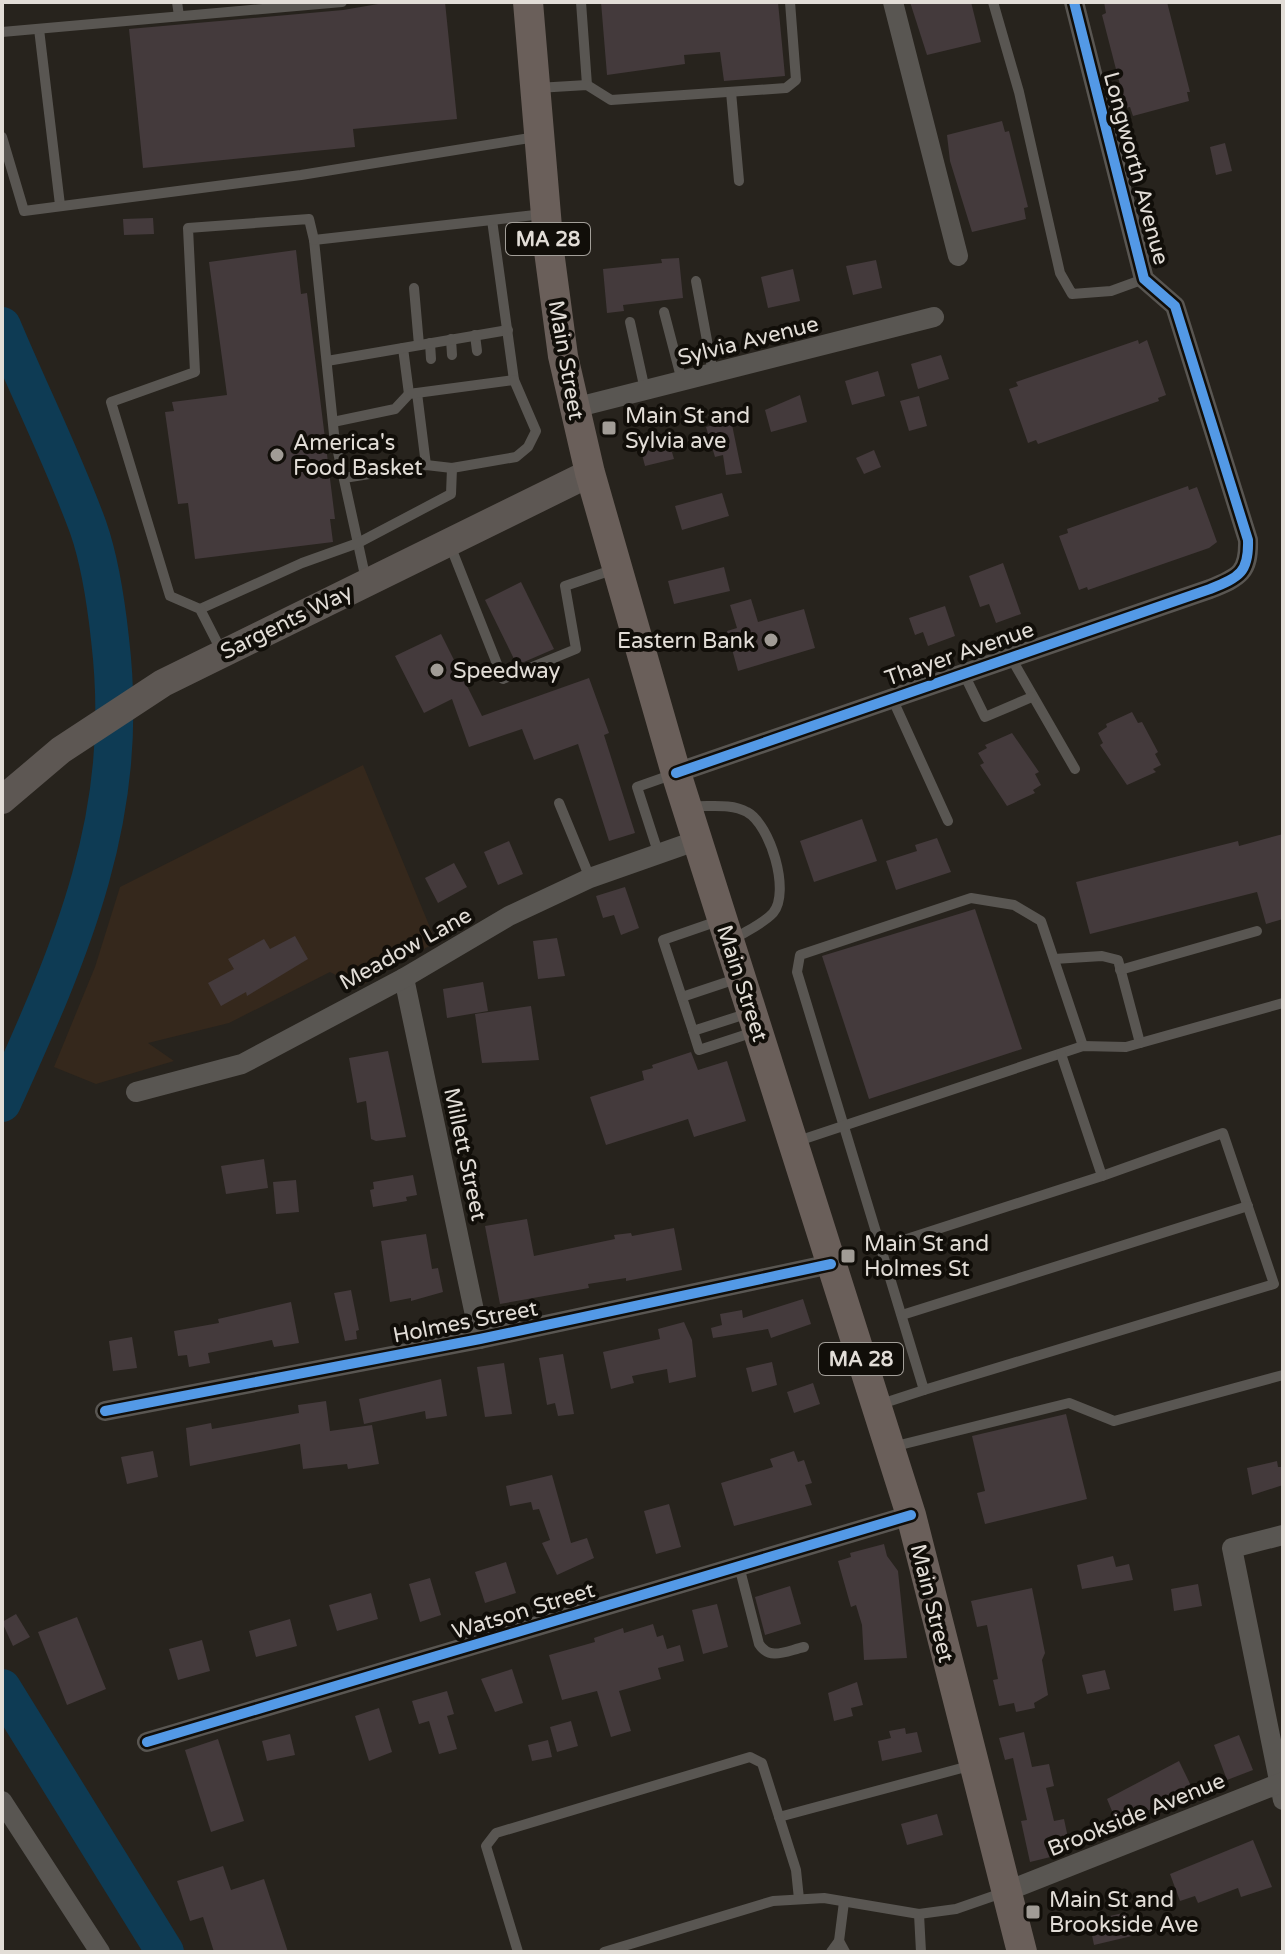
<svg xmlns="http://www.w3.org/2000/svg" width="1285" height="1954" font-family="'Varela Round',sans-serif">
<rect width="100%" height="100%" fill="#27231d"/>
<!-- commercial -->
<path fill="#35281c" d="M363 765 436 942 359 987 330 972 229 1023 148 1043 174 1061 96 1084 54 1067 95 967 120 887Z"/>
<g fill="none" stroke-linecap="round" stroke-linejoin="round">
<!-- river -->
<g stroke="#0e3b54" stroke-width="38">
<path d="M2 326C30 393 63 459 88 527 100 561 106 602 110 639 131 815 73 946 2 1103"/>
<path d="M2 1688 165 1952"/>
</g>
</g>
<!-- building -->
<g fill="#443a3c">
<path d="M390 2H445L457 119 353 129 355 147 143 168 129 29 343 10Z"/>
<path d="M601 2H778L785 76 724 81 720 52 684 55 685 64 607 75Z"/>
<path d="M910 2H971L981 42 927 55Z"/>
<path d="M1104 2H1167L1190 92H1187L1189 101 1133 116 1130 107 1126 108 1102 15 1106 13Z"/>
<path d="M1002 121 1005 132 1009 131 1028 207 1024 208 1026 219 972 232 950 161 947 135Z"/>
<path d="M1225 143 1232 171 1216 175 1210 147Z"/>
<path d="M153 218 154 234 124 235 123 219Z"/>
<path d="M296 250 301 294 307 293 335 519H330L333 542 195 559 188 503 178 504 165 412 174 411 172 402 227 395 209 262Z"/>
<path d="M679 258 683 298 623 305 624 311 607 313 603 269 662 263 661 259Z"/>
<path d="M876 260 882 288 853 295 846 266Z"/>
<path d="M793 269 800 301 768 308 761 277Z"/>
<path d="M1138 340 1139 344 1147 340 1166 395 1158 398 1159 401 1038 444 1036 440 1028 443 1009 389 1018 386 1016 382Z"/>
<path d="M941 355 949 379 918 389 911 364Z"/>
<path d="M878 371 885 396 852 405 845 381Z"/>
<path d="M800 395 807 422 771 432 765 410Z"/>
<path d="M919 396 927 426 909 431 900 401Z"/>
<path d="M731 420 742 473 726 475 723 455 715 457 706 427Z"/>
<path d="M667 435 674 459 645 466 639 443Z"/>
<path d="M874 450 881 467 864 474 856 458Z"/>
<path d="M1188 486 1189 490 1197 487 1217 542 1209 548 1088 590 1087 587 1079 590 1059 536 1068 533 1067 529Z"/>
<path d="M722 493 729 516 682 530 675 506Z"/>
<path d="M1003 563 1021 614 996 623 989 604 980 607 969 576Z"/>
<path d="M724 567 730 591 674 604 668 581Z"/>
<path d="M521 582 554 649 517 665 485 600Z"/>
<path d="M751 599 758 622 804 609 815 648 738 671 727 631 737 628 730 605Z"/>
<path d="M945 606 955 636 928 646 923 632 915 635 909 618Z"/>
<path d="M441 634 482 716 589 678 609 733 604 735 635 833 609 841 578 744 534 760 522 729 469 747 452 699 424 713 395 656Z"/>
<path d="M1132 712 1138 723 1142 722 1158 752 1155 754 1161 765 1153 769 1156 772 1127 785 1100 745 1103 743 1098 733 1107 727 1106 724Z"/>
<path d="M1012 733 1039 772 1035 774 1041 785 1033 790 1035 793 1007 806 980 765 984 763 978 753 987 748 985 745Z"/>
<path d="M862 819 877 861 814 882 800 841Z"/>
<path d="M1283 834V919L1266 924 1257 892 1090 934 1076 882 1238 841 1239 846Z"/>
<path d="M937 838 951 872 896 890 886 861 917 851 915 845Z"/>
<path d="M509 841 523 874 498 885 484 852Z"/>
<path d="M454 863 467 887 438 903 425 878Z"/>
<path d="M625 887 639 928 621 935 614 915 603 918 596 896Z"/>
<path d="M975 909 1022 1049 869 1099 822 956Z"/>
<path d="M295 936 308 959 247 996 246 992 221 1006 208 983 234 969 228 959 264 939 270 949Z"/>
<path d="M557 938 565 976 538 979 533 941Z"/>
<path d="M483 982 488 1011 447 1018 443 989Z"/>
<path d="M531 1006 539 1060 482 1063 475 1014Z"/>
<path d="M388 1051 406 1137 376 1141 371 1139 366 1101 357 1103 349 1058Z"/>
<path d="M691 1052 698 1070 727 1061 746 1121 694 1137 688 1119 606 1145 590 1097 644 1080 642 1071 653 1068 652 1065Z"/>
<path d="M264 1159 268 1188 226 1194 221 1166Z"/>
<path d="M413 1175 417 1195 406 1197 407 1201 373 1207 370 1190 374 1189 373 1182Z"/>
<path d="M296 1180 299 1212 276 1214 273 1182Z"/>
<path d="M527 1219 534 1256 615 1239 614 1235 631 1233 632 1236 674 1228 682 1270 626 1281V1278L588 1284 589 1288 500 1304 485 1226Z"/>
<path d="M426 1234 432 1269 438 1268 443 1292 411 1301V1298L390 1302 381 1241Z"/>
<path d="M351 1290 359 1330 356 1331 357 1339 345 1341 334 1293Z"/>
<path d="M803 1299 811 1324 771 1338 768 1329 713 1338 711 1328 722 1325 720 1314 742 1310 743 1318Z"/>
<path d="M291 1302 299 1343 274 1347 272 1340 208 1353 210 1363 189 1367 187 1355 178 1356 174 1331 219 1323 218 1319Z"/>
<path d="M684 1322 692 1340 696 1377 669 1383 667 1369 632 1376 634 1383 611 1389 603 1352 660 1339 658 1329Z"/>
<path d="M132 1337 137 1368 113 1371 109 1341Z"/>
<path d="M563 1354 574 1414 558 1416 555 1403 547 1405 539 1358Z"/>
<path d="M772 1362 777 1385 752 1392 746 1368Z"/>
<path d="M504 1363 512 1414 485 1417 477 1367Z"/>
<path d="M441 1379 447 1416 426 1419 425 1411 364 1424 359 1399Z"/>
<path d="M813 1383 820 1404 794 1413 787 1392Z"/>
<path d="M326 1401 330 1431 372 1425 379 1464 348 1469 347 1464 303 1469 300 1444 190 1466 186 1428 211 1423 212 1429 299 1413 298 1405Z"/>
<path d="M1066 1414 1087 1499 985 1524 977 1493 985 1491 972 1436Z"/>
<path d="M153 1451 158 1477 127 1484 121 1457Z"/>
<path d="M794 1451 798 1462 804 1460 812 1483 805 1485 812 1505 734 1526 721 1483 773 1467 770 1459Z"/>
<path d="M1277 1461 1278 1467H1283V1485L1252 1495 1247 1468Z"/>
<path d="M552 1475 571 1543 587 1538 594 1558 557 1575 542 1543 550 1540 539 1509 533 1510 531 1502 510 1506 506 1486Z"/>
<path d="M669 1504 681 1547 656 1554 644 1511Z"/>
<path d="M884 1544 887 1556 898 1571 907 1658 864 1660 862 1625 856 1605 851 1607 838 1561 851 1557 850 1553Z"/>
<path d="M1113 1556 1116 1567 1129 1564 1133 1580 1082 1589 1077 1565Z"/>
<path d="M506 1562 516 1593 485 1603 475 1572Z"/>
<path d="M430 1578 441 1615 420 1622 409 1584Z"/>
<path d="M1198 1584 1202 1606 1174 1611 1171 1589Z"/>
<path d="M790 1586 801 1624 765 1635 755 1597Z"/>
<path d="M1032 1588 1045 1653 1042 1660 1048 1695 1034 1703 1035 1708 1016 1712 1014 1703 999 1706 993 1680 998 1679 987 1625 977 1627 971 1601Z"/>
<path d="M371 1593 378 1619 337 1631 329 1605Z"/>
<path d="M717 1604 728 1647 703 1654 692 1610Z"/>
<path d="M16 1614 30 1637 13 1646 2 1622Z"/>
<path d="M77 1617 106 1689 67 1705 38 1632Z"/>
<path d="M290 1619 297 1646 256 1657 249 1631Z"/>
<path d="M653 1624 657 1637 663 1635 667 1649 680 1645 684 1661 658 1668 661 1679 619 1691 631 1731 611 1737 597 1691 562 1700 549 1655 595 1642 594 1638 623 1628 624 1633Z"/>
<path d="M202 1640 210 1671 178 1680 169 1649Z"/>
<path d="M512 1669 523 1703 495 1712 481 1679Z"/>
<path d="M1105 1670 1110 1689 1087 1694 1082 1675Z"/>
<path d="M857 1682 863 1705 851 1708 853 1716 834 1721 828 1693Z"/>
<path d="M447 1691 454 1714 447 1716 457 1749 439 1754 429 1721 419 1724 412 1701Z"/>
<path d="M379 1708 392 1752 369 1761 355 1716Z"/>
<path d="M571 1721 578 1746 557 1752 550 1727Z"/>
<path d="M905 1728 906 1734 917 1732 922 1752 882 1761 878 1741 891 1738 889 1731Z"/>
<path d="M1024 1732 1032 1767 1049 1764 1054 1786 1046 1788 1054 1821 1064 1819 1071 1852 1030 1862 1021 1821 1027 1820 1013 1758 1005 1760 999 1738Z"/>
<path d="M290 1734 295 1755 267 1761 262 1741Z"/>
<path d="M1239 1735 1253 1770 1227 1780 1214 1745Z"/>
<path d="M218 1739 244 1821 211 1832 185 1750Z"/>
<path d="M548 1740 552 1757 532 1761 528 1745Z"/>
<path d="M1179 1761 1194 1792 1117 1823 1107 1799Z"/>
<path d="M937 1814 943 1835 907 1845 901 1824Z"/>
<path d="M1253 1840 1272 1887 1241 1897 1238 1888 1198 1903 1195 1896 1180 1901 1170 1874Z"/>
<path d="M223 1866 231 1890 264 1879 288 1952H214L203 1917 190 1921 177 1881Z"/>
<path d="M1127 1912 1132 1936 1094 1945 1089 1921Z"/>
</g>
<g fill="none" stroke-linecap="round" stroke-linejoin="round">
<!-- service -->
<g stroke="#595652" stroke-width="10">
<path d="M177 2 179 16"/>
<path d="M581 2 587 85"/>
<path d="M993 2 1019 92 1060 273 1072 294 1111 291 1144 279"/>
<path d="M39 29 60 205"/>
<path d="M2 32 342 2"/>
<path d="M537 88 587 85 611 100 786 88 796 80 790 2"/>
<path d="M731 92 739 181"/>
<path d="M2 137 24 211 301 175 536 137"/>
<path d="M696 281 713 373"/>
<path d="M414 288 419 345"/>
<path d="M664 312 682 381"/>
<path d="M630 322 645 390"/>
<path d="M475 335 477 351"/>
<path d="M451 339 452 355"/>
<path d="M430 343 431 359"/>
<path d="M403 348 409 394"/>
<path d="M327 361 508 330"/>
<path d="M417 393 426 465"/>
<path d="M333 422 395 409 409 394 514 380 492 220"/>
<path d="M344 478 426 465 452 468 516 457 528 447 536 431 514 380"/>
<path d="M450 545 503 679 576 649 565 586 615 569"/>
<path d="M366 580 334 434 314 240 544 214"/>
<path d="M200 609 302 563 358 543 451 494 452 468"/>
<path d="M222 652 200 609 170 596 111 402 195 372 188 228 309 219 314 240"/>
<path d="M1010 656 1075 769"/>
<path d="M963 672 985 717 1032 697"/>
<path d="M892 698 948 821"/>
<path d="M559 803 590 878"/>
<path d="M692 806C709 807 731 803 747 812 770 824 791 892 773 913 763 924 744 932 731 941"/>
<path d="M658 852 637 787 671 775"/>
<path d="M721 920 663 940 693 1031 749 1013"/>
<path d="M1054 959 1102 956 1118 960 1140 1043"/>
<path d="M1120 970 1257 931"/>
<path d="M682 997 739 978"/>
<path d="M693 1031 699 1050 754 1032"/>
<path d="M1083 1046 1041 921 1014 905 971 898 800 955 797 972 924 1390 1274 1284 1223 1133 1102 1176"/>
<path d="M795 1142 1083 1046 1126 1047 1283 1003"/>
<path d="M882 1247 1102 1176 1061 1054"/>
<path d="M902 1315 1248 1206"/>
<path d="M878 1405 924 1390"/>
<path d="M892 1447 1069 1403 1114 1421 1283 1375"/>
<path d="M739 1566 759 1644C770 1661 786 1651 804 1647"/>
<path d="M779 1817 973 1765"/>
<path d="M919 1914 921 1952"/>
<path d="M839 1941 845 1952"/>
<path d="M518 1952 486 1846 496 1833 750 1757 762 1763 796 1870 799 1899"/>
<path d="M604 1952 773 1901 824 1898 919 1914 956 1909 1005 1892"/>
<path d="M831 1952 839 1941 844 1902"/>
</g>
<!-- minor -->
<g stroke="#595652" stroke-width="20">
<path d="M893 2 958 256"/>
<path d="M574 408 934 317"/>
<path d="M676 773 1210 589C1240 577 1249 572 1248 540L1175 306 1144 279 1074 2"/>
<path d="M404 978 480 1339"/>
<path d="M136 1092 242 1064 404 978 509 916 590 878 698 840"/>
<path d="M105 1411 480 1339 831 1264"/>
<path d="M1283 1535 1232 1548 1283 1800"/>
<path d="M147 1742 911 1515"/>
<path d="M2 1801 100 1952"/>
<path d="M1007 1891 1283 1782"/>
</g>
<!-- secondary -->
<path stroke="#5d5753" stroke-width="28" d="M2 800 61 750 163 683 590 473"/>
<!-- primary -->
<path stroke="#6a5f5a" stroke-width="30" d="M528 2 549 251 563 356 590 473 676 773 911 1515 1022 1952"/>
<!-- cycleway casing -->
<g stroke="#110e09" stroke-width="15">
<g id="cycleway">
<path d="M676 773 1210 589C1240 577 1249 572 1248 540L1175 306 1144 279 1074 2"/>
<path d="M105 1411 480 1339 831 1264"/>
<path d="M147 1742 911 1515"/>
</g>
</g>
<!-- cycleway -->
<use href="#cycleway" stroke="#5399e6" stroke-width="10"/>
</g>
<!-- markers -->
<g fill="#a19c96" stroke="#110e09" stroke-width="3">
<rect x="601" y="420" width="16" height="16" rx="4"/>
<circle cx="277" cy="455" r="8"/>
<circle cx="771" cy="640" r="8"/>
<circle cx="437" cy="670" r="8"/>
<rect x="840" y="1248" width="16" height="16" rx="4"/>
<rect x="1025" y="1904" width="16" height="16" rx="4"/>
</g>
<g text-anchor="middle" stroke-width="8" stroke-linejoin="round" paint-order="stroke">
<!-- shield labels -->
<g fill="#110e09" stroke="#a39f99" stroke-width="2">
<rect x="506" y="223" width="84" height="32" rx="6"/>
<rect x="819" y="1343" width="84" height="32" rx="6"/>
</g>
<g font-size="20" font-weight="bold" fill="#e2ddd7">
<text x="548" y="246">MA 28</text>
<text x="861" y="1366">MA 28</text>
</g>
<!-- street labels -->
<g font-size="22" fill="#e2ddd7" stroke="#110e09">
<text transform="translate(1137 168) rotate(75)" y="8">Longworth Avenue</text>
<text transform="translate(748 340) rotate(-14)" y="8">Sylvia Avenue</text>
<text transform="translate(567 360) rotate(80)" y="8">Main Street</text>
<text transform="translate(286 621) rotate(-26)" y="8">Sargents Way</text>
<text transform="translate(959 653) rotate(-19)" y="8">Thayer Avenue</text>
<text transform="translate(405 948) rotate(-29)" y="8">Meadow Lane</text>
<text transform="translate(743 983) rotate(72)" y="8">Main Street</text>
<text transform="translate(466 1154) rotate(78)" y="8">Millett Street</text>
<text transform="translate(465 1321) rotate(-11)" y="8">Holmes Street</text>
<text transform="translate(933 1603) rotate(76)" y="8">Main Street</text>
<text transform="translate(523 1610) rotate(-17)" y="8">Watson Street</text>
<text transform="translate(1136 1814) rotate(-22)" y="8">Brookside Avenue</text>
</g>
<!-- poi labels -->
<g font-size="22" fill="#e2ddd7" stroke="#110e09" text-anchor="start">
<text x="625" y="423">Main St and<tspan x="625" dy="25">Sylvia ave</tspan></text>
<text x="293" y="450">America's<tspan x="293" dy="25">Food Basket</tspan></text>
<text x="755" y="648" text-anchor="end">Eastern Bank</text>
<text x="453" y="678">Speedway</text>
<text x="864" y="1251">Main St and<tspan x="864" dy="25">Holmes St</tspan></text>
<text x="1049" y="1907">Main St and<tspan x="1049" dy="25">Brookside Ave</tspan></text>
</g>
</g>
<!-- border -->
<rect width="1285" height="1954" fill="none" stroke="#e2ddd7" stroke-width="8"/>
</svg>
